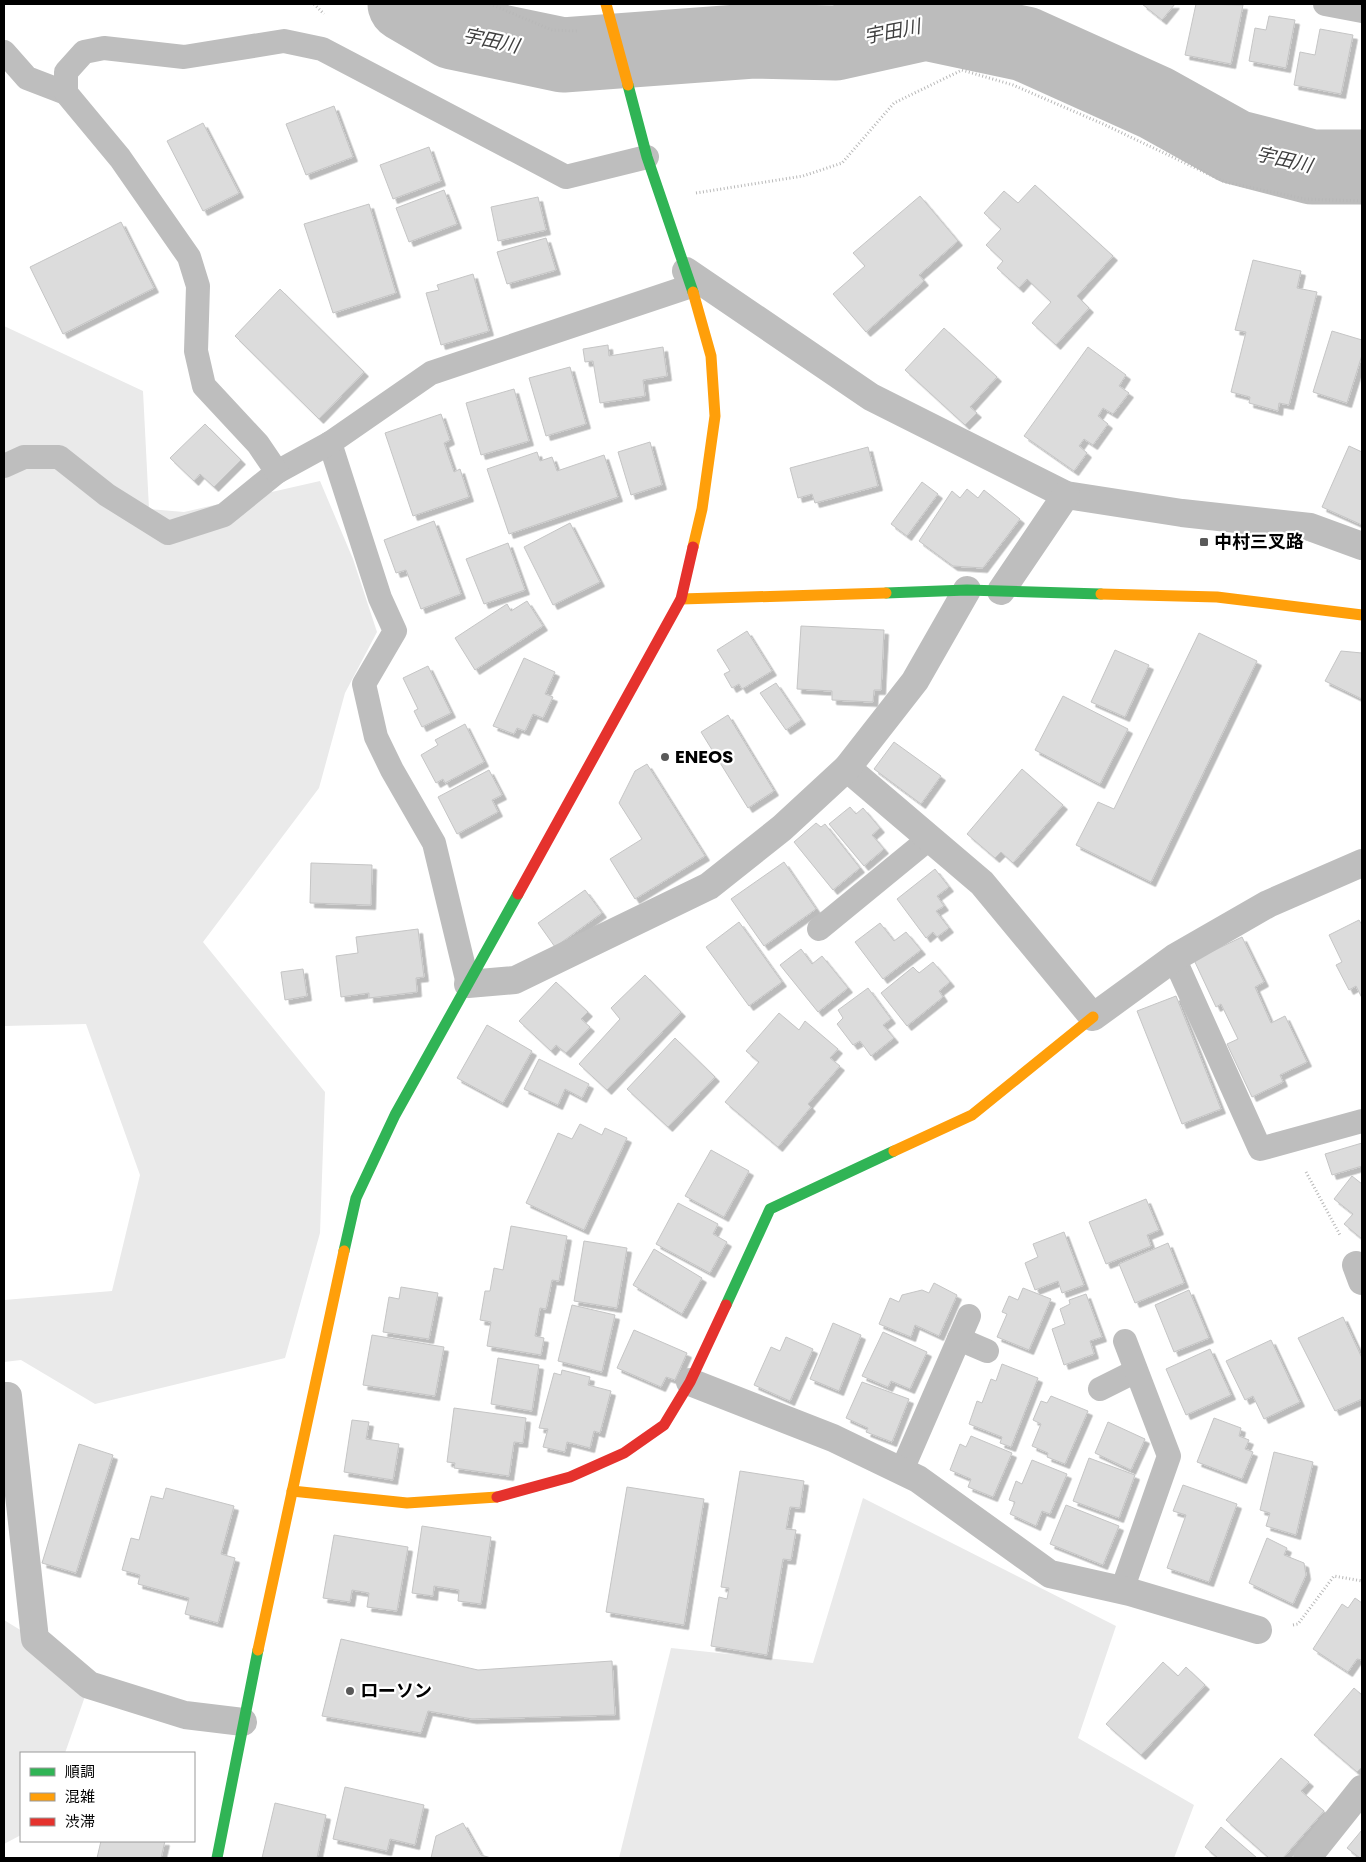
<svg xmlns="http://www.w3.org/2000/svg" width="1366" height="1862" font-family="Poppins,'Noto Sans JP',sans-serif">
<defs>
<filter id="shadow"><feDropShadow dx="4.5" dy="4.5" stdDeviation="0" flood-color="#0004"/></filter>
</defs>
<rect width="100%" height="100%" fill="#fff"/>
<!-- green -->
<g fill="#eaeaea">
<path d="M4 326 143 391 149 509 184 512 320 481 353 559 377 632 345 693 319 788 203 942 325 1092 320 1233 285 1358 95 1404 21 1360 4 1362V1300L112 1291 140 1175 86 1024 4 1026Z"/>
<path d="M863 1498 1116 1626 1078 1738 1194 1805 1174 1858H619L671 1648 813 1663Z"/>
<path d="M4 1620 35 1639 89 1685 65 1753H21V1835L4 1844Z"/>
</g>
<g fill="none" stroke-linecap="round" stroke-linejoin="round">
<!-- river -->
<path stroke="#bcbcbc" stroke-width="75" d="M405 4 453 32 563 55 753 41 836 43 926 23 1025 44 1156 103 1235 147 1312 167H1362"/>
</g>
<!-- building -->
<g fill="#dcdcdc" stroke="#c5c5c5" filter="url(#shadow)">
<path d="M1142 4H1175L1162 20Z"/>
<path d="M1196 4 1243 5 1231 64 1185 55Z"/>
<path d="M1269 16 1295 20 1286 68 1249 61 1255 28 1266 30Z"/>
<path d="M1320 29 1353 35 1341 94 1294 85 1300 52 1315 55Z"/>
<path d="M334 106 353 157 306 175 286 124Z"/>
<path d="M203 123 239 193 203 211 167 141Z"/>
<path d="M429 147 441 181 393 199 380 165Z"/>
<path d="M1035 185 1113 256 1077 296 1089 308 1056 345 1032 323 1051 302 1027 279 1019 288 997 268 1003 261 986 245 1001 229 984 213 1004 191 1018 203Z"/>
<path d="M444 190 457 224 409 242 396 208Z"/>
<path d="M920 196 958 241 919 275 924 281 866 332 833 294 865 266 853 253Z"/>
<path d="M538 197 546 230 498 241 491 207Z"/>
<path d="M369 204 396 293 333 313 304 224Z"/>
<path d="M121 222 154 288 63 334 30 267Z"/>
<path d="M546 238 556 270 507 284 497 252Z"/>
<path d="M1253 260 1301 271 1297 288 1317 292 1289 405 1279 403 1278 411 1249 403 1250 397 1231 392 1246 332 1235 330Z"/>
<path d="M473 274 489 331 441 345 426 293 439 290 437 285Z"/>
<path d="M280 289 364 372 319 419 235 336Z"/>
<path d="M944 328 997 377 970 407 977 413 965 425 905 370Z"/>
<path d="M1332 331 1362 340V355L1347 403 1313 392Z"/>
<path d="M608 345 609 356 663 347 667 376 643 380 645 396 600 403 593 361 585 362 583 349Z"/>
<path d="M1088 347 1126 375 1119 386 1129 393 1113 414 1103 408 1098 416 1108 424 1093 445 1084 439 1079 446 1087 453 1074 471 1024 436Z"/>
<path d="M570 367 586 424 546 436 529 378Z"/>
<path d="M514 389 529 441 481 455 466 403Z"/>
<path d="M441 414 450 440 444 443 454 472 460 469 469 497 413 516 385 433Z"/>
<path d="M205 424 241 460 214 487 200 474 194 481 170 458Z"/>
<path d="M650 442 662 485 631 495 618 452Z"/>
<path d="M1349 446 1362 452V525L1322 507Z"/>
<path d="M868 447 878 486 815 503 812 494 798 498 790 468Z"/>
<path d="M537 452 540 461 552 457 557 471 604 455 618 497 509 534 487 469Z"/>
<path d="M922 482 938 494 907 536 891 524Z"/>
<path d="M967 489 978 498 984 490 1020 519 983 568 953 566 919 541 952 491 960 498Z"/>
<path d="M434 521 461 594 421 609 406 570 396 573 384 540Z"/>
<path d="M570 523 600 582 553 605 524 547Z"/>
<path d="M508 543 525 590 484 604 466 559Z"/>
<path d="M527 601 543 626 475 670 455 638 507 604 511 611Z"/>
<path d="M801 626 884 630 881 690H874L873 702 832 700V691L797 689Z"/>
<path d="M747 631 772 671 742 689 739 684 732 688 724 674 730 671 717 650Z"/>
<path d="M1199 633 1257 661 1151 882 1076 845 1098 802 1114 809Z"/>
<path d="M1115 650 1149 665 1125 717 1091 702Z"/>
<path d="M1341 651 1362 653V699L1325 681Z"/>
<path d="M524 658 555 672 545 694 553 697 543 718 533 714 525 731 517 728 514 734 493 726Z"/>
<path d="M428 666 451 713 422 727 414 711 418 709 403 678Z"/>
<path d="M776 683 801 720 786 730 760 693Z"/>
<path d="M1063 696 1128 729 1100 784 1035 750Z"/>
<path d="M728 715 774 791 748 808 701 732Z"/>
<path d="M465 724 484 762 445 783 443 779 436 783 421 755 438 745 435 740Z"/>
<path d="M894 742 941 776 921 804 874 769Z"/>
<path d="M647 764 705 856 635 899 610 859 642 839 619 803 635 771Z"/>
<path d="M1022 769 1063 805 1013 863 1001 852 995 858 967 834Z"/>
<path d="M489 770 502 795 492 800 498 812 457 834 438 797Z"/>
<path d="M850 807 856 814 863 808 880 828 872 835 884 849 864 866 829 824Z"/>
<path d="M816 823 821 827 825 824 860 868 833 890 794 842Z"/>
<path d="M784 862 816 909 764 946 731 899Z"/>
<path d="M311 863 372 865 371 905 310 903Z"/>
<path d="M935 869 949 887 937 896 944 906 936 911 949 928 937 937 933 932 926 938 897 899Z"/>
<path d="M585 890 602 913 555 947 538 923Z"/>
<path d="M1359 920 1362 925V998L1356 986 1349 990 1336 965 1342 962 1329 935Z"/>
<path d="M739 922 782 982 749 1006 706 947Z"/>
<path d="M880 923 894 941 906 932 921 950 883 979 855 942Z"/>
<path d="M418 929 424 977 416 978 417 992 369 998V993L341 997 336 956 358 953 356 937Z"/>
<path d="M1242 937 1264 982 1255 987 1271 1023 1285 1016 1307 1062 1280 1075 1283 1082 1252 1097 1227 1044 1238 1039 1221 1004 1216 1007 1194 960Z"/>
<path d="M801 949 812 964 822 956 848 988 818 1012 780 965Z"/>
<path d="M933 962 950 982 939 991 943 997 907 1026 881 993 913 967 919 973Z"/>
<path d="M303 969 307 996 285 1000 281 972Z"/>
<path d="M645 975 681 1012 607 1090 579 1064 620 1019 611 1008Z"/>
<path d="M556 982 588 1012 581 1019 590 1027 566 1053 556 1045 551 1051 519 1021Z"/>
<path d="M868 988 891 1019 883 1025 894 1038 871 1056 860 1041 853 1045 837 1024 843 1018 838 1010Z"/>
<path d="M1176 996 1221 1109 1182 1124 1137 1011Z"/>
<path d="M779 1013 799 1030 805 1021 838 1049 830 1058 840 1066 808 1104 811 1107 778 1147 725 1102 759 1062 746 1051Z"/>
<path d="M487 1025 532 1051 503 1103 457 1078Z"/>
<path d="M675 1038 715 1077 668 1127 627 1089Z"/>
<path d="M539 1059 589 1084 582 1098 565 1089 558 1105 524 1089Z"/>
<path d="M580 1124 602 1135 605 1128 627 1138 584 1230 526 1203 558 1133 572 1139Z"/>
<path d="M1362 1143V1166L1332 1175 1325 1154Z"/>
<path d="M711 1150 749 1171 724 1217 685 1196Z"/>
<path d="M1352 1176 1362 1184V1239L1344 1224 1353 1214 1334 1199Z"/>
<path d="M1146 1199 1159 1230 1147 1235 1151 1246 1106 1264 1089 1222Z"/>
<path d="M678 1203 718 1224 713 1234 727 1242 710 1273 656 1244Z"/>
<path d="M511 1226 567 1236 559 1281 552 1280 546 1309 540 1308 535 1336 544 1338 541 1355 487 1346 491 1322 480 1320 485 1291H490L494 1268 503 1270Z"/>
<path d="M1064 1232 1084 1285 1062 1293 1058 1281 1035 1290 1025 1263 1038 1257 1033 1244Z"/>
<path d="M584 1241 627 1248 617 1308 574 1301Z"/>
<path d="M1168 1243 1184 1283 1135 1303 1119 1264Z"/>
<path d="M654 1249 702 1278 682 1314 633 1285Z"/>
<path d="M934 1283 957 1295 939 1336 915 1325 911 1337 879 1324 890 1298 899 1302 902 1295 922 1290 929 1293Z"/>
<path d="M401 1287 438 1293 429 1339 383 1332 389 1297 399 1299Z"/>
<path d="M1023 1288 1051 1299 1029 1350 997 1337 1007 1314 1002 1312 1009 1296 1018 1300Z"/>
<path d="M1189 1290 1209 1338 1174 1352 1155 1305Z"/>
<path d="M1086 1294 1102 1337 1090 1341 1094 1354 1064 1365 1052 1329 1065 1324 1060 1309 1070 1304 1069 1300Z"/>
<path d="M572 1305 615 1315 602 1372 558 1361Z"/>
<path d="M1343 1317 1362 1358V1399L1335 1411 1298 1338Z"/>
<path d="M833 1323 861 1335 839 1391 810 1379Z"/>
<path d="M634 1330 687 1353 675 1380 666 1377 661 1387 617 1368Z"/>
<path d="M883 1332 927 1352 910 1389 891 1381 888 1387 862 1376Z"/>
<path d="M372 1335 444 1347 435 1396 363 1385Z"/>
<path d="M786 1337 813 1349 790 1401 754 1385 771 1347 780 1351Z"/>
<path d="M1271 1340 1300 1402 1264 1419 1253 1396 1245 1400 1226 1361Z"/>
<path d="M1210 1349 1231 1395 1186 1415 1166 1369Z"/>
<path d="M498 1358 539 1365 532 1411 491 1404Z"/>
<path d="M1002 1364 1038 1378 1011 1447 1000 1443 1002 1437 969 1424 977 1401 982 1403 991 1379 996 1381Z"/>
<path d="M562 1370 590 1377 588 1385 611 1391 600 1433 594 1431 590 1448 567 1442 565 1452 543 1447 548 1429 539 1428 554 1373 561 1375Z"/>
<path d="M862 1382 909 1399 892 1442 866 1432 868 1428 846 1418Z"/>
<path d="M1051 1396 1088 1411 1065 1464 1047 1457 1048 1453 1032 1446 1041 1424 1033 1420 1041 1401 1047 1403Z"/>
<path d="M454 1408 526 1418 523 1443 514 1442 509 1476 454 1468 455 1463 447 1462Z"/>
<path d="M1214 1418 1241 1428 1239 1436 1249 1440 1245 1449 1253 1452 1242 1479 1197 1462Z"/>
<path d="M352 1420 369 1422 366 1439 399 1444 393 1480 344 1472Z"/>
<path d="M1108 1422 1145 1439 1131 1470 1095 1453Z"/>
<path d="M971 1436 1012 1453 993 1497 968 1487 971 1479 950 1470 960 1444 966 1447Z"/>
<path d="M79 1444 113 1455 76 1573 42 1563Z"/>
<path d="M1274 1452 1313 1462 1296 1535 1266 1526 1270 1513 1260 1510Z"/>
<path d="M1089 1458 1135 1475 1119 1518 1073 1501Z"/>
<path d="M1032 1460 1067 1474 1050 1514 1042 1511 1036 1526 1010 1514 1015 1502 1009 1500 1016 1481 1022 1484Z"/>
<path d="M740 1471 804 1481 800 1508 790 1507 786 1529 796 1530 791 1560 783 1559 767 1655 711 1646 719 1597 727 1599 729 1588 721 1587Z"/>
<path d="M1183 1485 1237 1504 1209 1582 1167 1568 1186 1515 1173 1511Z"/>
<path d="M627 1487 704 1499 684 1625 606 1612Z"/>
<path d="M166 1488 234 1506 221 1554 235 1558 218 1623 185 1614 189 1598 138 1584 140 1575 122 1570 131 1538 139 1540 151 1496 163 1499Z"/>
<path d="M1066 1505 1119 1526 1103 1565 1050 1544Z"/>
<path d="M422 1526 491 1537 481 1604 458 1601 459 1590 434 1586 433 1596 412 1593Z"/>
<path d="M334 1535 408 1547 397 1611 367 1607 369 1593 352 1590 350 1602 323 1598Z"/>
<path d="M1267 1538 1287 1548 1284 1555 1304 1563 1306 1575 1293 1604 1249 1583Z"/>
<path d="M1355 1598 1362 1603V1660L1357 1659 1348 1672 1313 1649 1342 1604 1348 1608Z"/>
<path d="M341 1639 478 1670 612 1661 615 1715 472 1719 428 1711 421 1733 322 1716Z"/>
<path d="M1163 1662 1178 1676 1186 1667 1205 1685 1141 1755 1106 1724Z"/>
<path d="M1354 1688 1362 1695V1767L1357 1772 1314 1735Z"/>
<path d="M1281 1758 1309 1782 1301 1791 1324 1811 1283 1858H1269L1226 1820Z"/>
<path d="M345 1787 424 1805 415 1845 390 1839 387 1851 333 1839Z"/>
<path d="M275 1803 326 1815 317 1858H262Z"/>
<path d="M463 1823 481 1855 491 1858H431L436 1836Z"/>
<path d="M1221 1827 1257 1858H1218L1205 1847Z"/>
<path d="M1362 1830V1858H1360L1347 1848Z"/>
<path d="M101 1841H165L161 1858H97Z"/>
</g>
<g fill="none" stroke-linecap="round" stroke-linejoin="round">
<!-- path -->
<g stroke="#b8b8b8" stroke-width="3" stroke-dasharray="1 2.5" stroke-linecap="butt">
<path d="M314 4 324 14"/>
<path d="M490 4 552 30 577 31"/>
<path d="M696 193 803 176 842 163 894 103 962 70 1013 85 1103 124 1225 182 1305 199 1362 201"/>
<path d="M1306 1172 1340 1235"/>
<path d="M1293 1625 1298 1624 1334 1576 1362 1581"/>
</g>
<!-- lane -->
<g stroke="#bebebe" stroke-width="24">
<path d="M1325 4 1362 11"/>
<path d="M4 52 27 78 66 93"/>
<path d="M330 443 380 598 395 631 364 684 376 737 392 770 434 843 468 984"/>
<path d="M4 466 24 457H59L107 495 168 533 224 515 277 472 330 443 431 373 691 286"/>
<path d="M277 472 258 444 204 386 196 351 198 286 189 257 120 158 66 93V72L84 52 104 48 184 57 284 41 322 49 566 177 647 157"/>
<path d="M819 929 930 838"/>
<path d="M1174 958 1260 1149 1362 1121"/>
<path d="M959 1339 987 1351"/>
<path d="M1100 1389 1136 1371"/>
<path d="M902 1470 969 1316"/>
<path d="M1122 1590 1169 1456 1125 1341"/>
</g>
<!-- street -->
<g stroke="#bebebe" stroke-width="28">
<path d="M686 271 871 397 1066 495 1182 513 1310 527 1362 546"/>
<path d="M1001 591 1066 495"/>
<path d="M847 768 982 883 1093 1017 1174 958 1268 904 1362 863"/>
<path d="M468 984 515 980 709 886 782 828 847 768 915 681 967 590"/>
<path d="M1356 1265 1362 1281"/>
<path d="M690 1382 833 1438 918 1479 1050 1574 1130 1592 1258 1630"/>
<path d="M4 1396H8L35 1639 89 1685 185 1715 243 1722"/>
<path d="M1307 1858 1362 1789"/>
</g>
<!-- fast -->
<g stroke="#30b455" stroke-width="11">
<path d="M628 85 647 157 693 292"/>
<path d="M886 593 967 590 1101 594"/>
<path d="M344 1251 356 1198 395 1115 518 894"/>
<path d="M726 1305 770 1209 894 1151"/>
<path d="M217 1858 258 1650"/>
</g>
<!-- slow -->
<g stroke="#ff9f0a" stroke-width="11">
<path d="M606 4 628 85"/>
<path d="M693 292 711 356 715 416 702 509 693 547"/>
<path d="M1101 594 1217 597 1362 615"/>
<path d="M681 599 886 593"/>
<path d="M894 1151 972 1115 1093 1017"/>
<path d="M292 1491 407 1503 497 1497"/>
<path d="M258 1650 344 1251"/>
</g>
<!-- jam -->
<g stroke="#e5322d" stroke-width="11">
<path d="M518 894 681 599 693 547"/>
<path d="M497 1497 570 1477 624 1453 664 1425 690 1382 726 1305"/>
</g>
</g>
<!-- markers -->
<g fill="#595959" stroke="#fff" stroke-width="2">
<rect x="1199" y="537" width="10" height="10" rx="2.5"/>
<circle cx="665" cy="757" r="5"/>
<circle cx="350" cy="1691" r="5"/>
</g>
<g text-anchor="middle" stroke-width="4.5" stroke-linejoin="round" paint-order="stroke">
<!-- poi labels -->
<g font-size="18" font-weight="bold" fill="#000" stroke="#fff" text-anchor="start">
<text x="1214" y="548">中村三叉路</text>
<text x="675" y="763">ENEOS</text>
<text x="360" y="1697">ローソン</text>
</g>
<!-- water labels -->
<g font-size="19" font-style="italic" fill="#404040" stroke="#fff">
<text transform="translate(892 31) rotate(-11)" y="7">宇田川</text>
<text transform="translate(491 40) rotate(12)" y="7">宇田川</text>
<text transform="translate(1284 159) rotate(13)" y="7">宇田川</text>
</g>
</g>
<!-- border -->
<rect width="1366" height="1862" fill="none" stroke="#000000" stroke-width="10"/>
<!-- legend -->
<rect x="20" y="1752" width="175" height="90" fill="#ffffff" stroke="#999999"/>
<rect x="30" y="1768" width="25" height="8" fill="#30b455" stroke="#999999"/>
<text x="65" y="1777" font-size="15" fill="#000000">順調</text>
<rect x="30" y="1793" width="25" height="8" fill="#ff9f0a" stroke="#999999"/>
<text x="65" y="1802" font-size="15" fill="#000000">混雑</text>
<rect x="30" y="1818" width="25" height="8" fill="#e5322d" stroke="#999999"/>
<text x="65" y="1827" font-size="15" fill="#000000">渋滞</text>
</svg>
